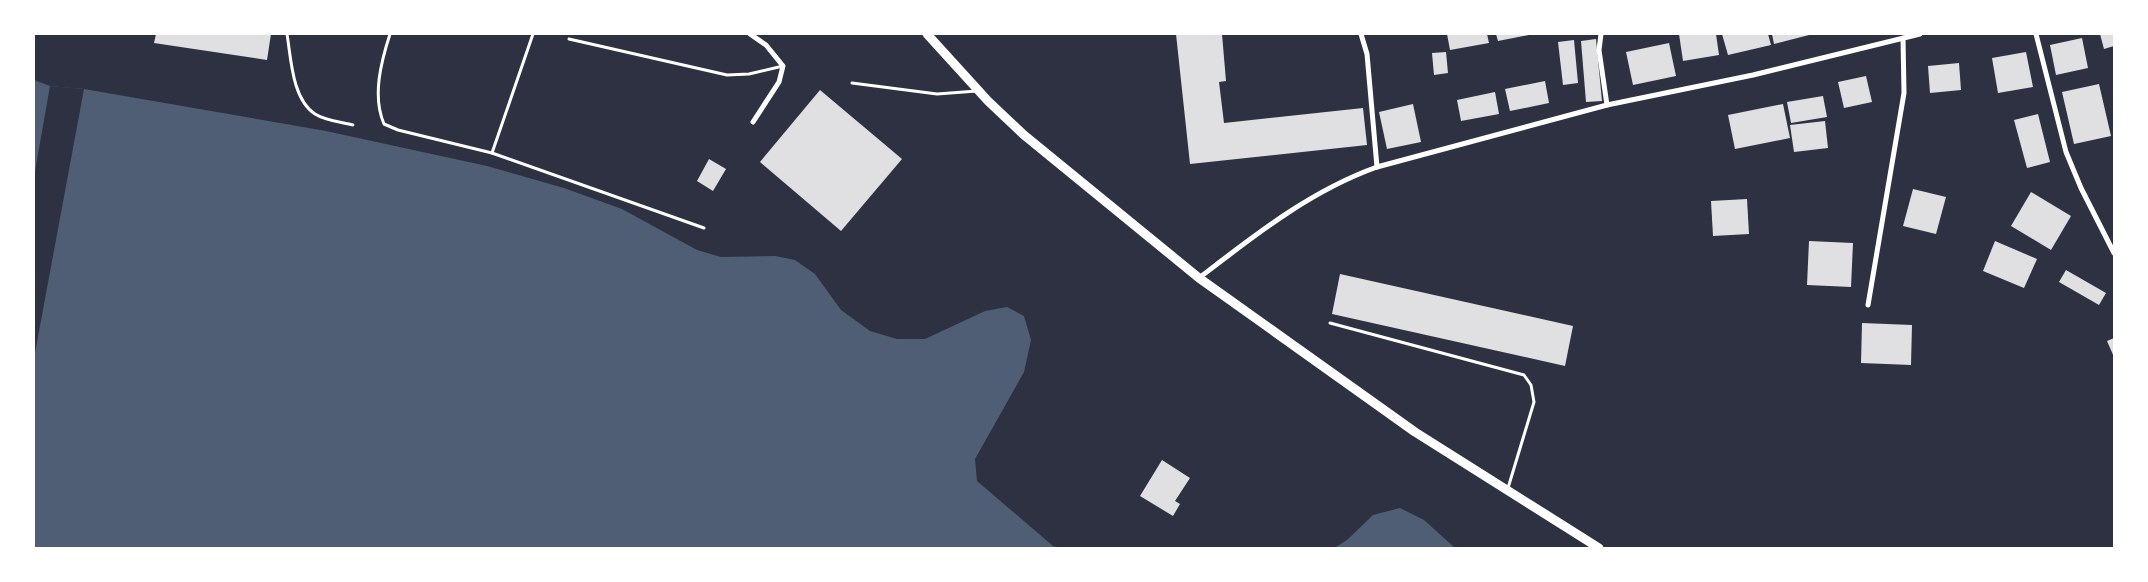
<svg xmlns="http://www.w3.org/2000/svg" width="2148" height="582" font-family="Arial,sans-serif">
<rect width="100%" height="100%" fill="#2d3142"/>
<!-- water -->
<g fill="#4f5d75">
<path d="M34 80 50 86 84 89 326 131 487 166 564 188 622 209 697 250 721 257 775 256 795 260 815 274 841 310 870 331 897 339H925L985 311 1007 307 1024 316 1031 340 1024 372 975 459 977 481 1053 546 1059 548H34Z"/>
<path d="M1400 508 1424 520 1455 548H1334L1347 540 1373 515Z"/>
</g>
<!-- pier -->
<path fill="#2d3142" d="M50 86 84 89 34 358V177Z"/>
<!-- building -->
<g fill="#e0e0e3">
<path d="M156 34H271L267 60 154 43Z"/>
<path d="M1176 34H1222L1226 81 1219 82 1224 123 1363 108 1367 145 1190 164Z"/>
<path d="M1447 34H1487L1489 43 1450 50Z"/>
<path d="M1496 34H1529V35L1498 41Z"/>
<path d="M1679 34H1716L1719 55 1683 61Z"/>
<path d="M1722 34H1768L1771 45 1728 55Z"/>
<path d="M1772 34H1813L1774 44Z"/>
<path d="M2100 34H2114V46L2104 49Z"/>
<path d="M2082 38 2088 68 2056 75 2050 45Z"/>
<path d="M1596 39 1602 101 1586 102 1581 41Z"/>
<path d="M1574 40 1578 83 1563 85 1558 42Z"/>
<path d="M1669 43 1676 76 1633 85 1626 52Z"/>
<path d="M1446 52 1448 73 1434 75 1432 53Z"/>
<path d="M2026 52 2033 87 1998 93 1992 58Z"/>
<path d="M1959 63 1961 90 1930 93 1928 66Z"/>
<path d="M1866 76 1872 102 1844 108 1838 82Z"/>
<path d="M1545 81 1549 103 1510 111 1505 89Z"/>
<path d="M2099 84 2111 136 2074 144 2062 92Z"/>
<path d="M820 90 902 159 841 231 760 162Z"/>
<path d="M1495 92 1499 114 1461 121 1457 100Z"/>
<path d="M1823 96 1827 117 1791 123 1787 102Z"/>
<path d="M1413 104 1421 142 1387 149 1379 112Z"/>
<path d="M1783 104 1790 138 1735 149 1728 115Z"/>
<path d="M2038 114 2050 162 2027 168 2014 120Z"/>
<path d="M1825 121 1828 148 1794 152 1790 125Z"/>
<path d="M709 159 726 169 713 191 697 181Z"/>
<path d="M1913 189 1946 197 1936 234 1903 226Z"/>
<path d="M2031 192 2071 216 2051 250 2011 226Z"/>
<path d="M1747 199 1749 234 1713 236 1711 201Z"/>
<path d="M1809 241 1853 243 1851 287 1807 285Z"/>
<path d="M1995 241 2037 259 2024 288 1983 271Z"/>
<path d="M2066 270 2106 293 2099 305 2059 282Z"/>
<path d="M1340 274 1573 326 1565 366 1332 314Z"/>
<path d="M1862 323 1912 325 1911 365 1861 363Z"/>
<path d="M2114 338V357L2107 341Z"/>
<path d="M1162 460 1190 478 1175 501 1180 504 1173 516 1140 496Z"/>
</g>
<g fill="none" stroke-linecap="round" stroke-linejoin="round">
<!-- service -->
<g stroke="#fff" stroke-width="3">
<path d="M287 34C291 58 292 99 315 114 326 121 341 122 353 125"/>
<path d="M390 34C381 62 372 96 384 124L398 130 492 153 704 228"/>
<path d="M569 39 727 75 749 74 783 66"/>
<path d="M852 83 937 94 977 91"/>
<path d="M492 153 533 34"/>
<path d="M1330 323 1524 375 1531 385 1534 402 1508 488"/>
</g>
<!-- minor -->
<g stroke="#fff" stroke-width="5">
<path d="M750 34 766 45 783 66 779 82 753 122"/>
<path d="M1361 34 1367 54 1377 167"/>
<path d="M1601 34 1599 50 1607 105"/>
<path d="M2036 34 2066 152 2081 188 2114 253"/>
<path d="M1199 278C1255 235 1310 191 1377 167L1607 105 1753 75 1920 34"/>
<path d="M1868 305 1904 93 1903 38"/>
</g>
<!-- tertiary -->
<path stroke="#fff" stroke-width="9" d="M927 34 988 101 1024 135 1199 278 1415 432 1599 548"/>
</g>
<!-- border -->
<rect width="2148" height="582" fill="none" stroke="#ffffff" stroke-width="70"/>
</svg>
